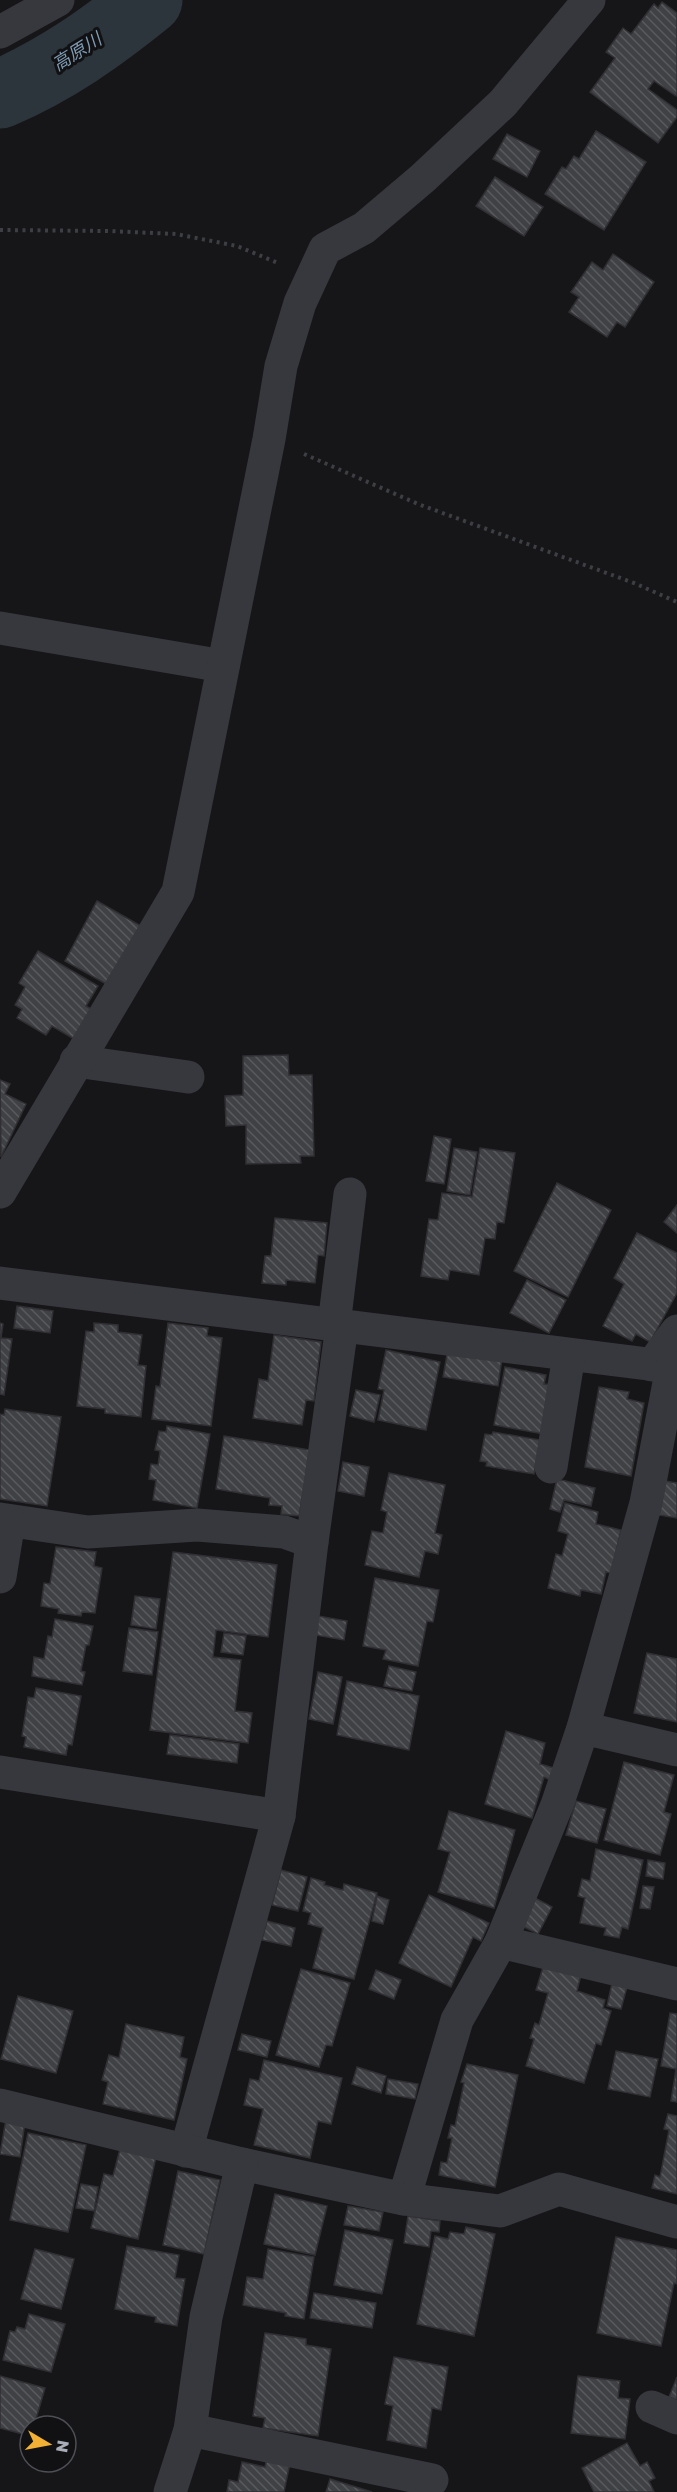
<svg xmlns="http://www.w3.org/2000/svg" width="677" height="2492" font-family="'Golos Text','Noto Sans JP',sans-serif">
<defs>
<pattern id="building-back-hatch" width="6" height="6" patternUnits="userSpaceOnUse" patternTransform="scale(1.5)"><rect width="6" height="6" fill="#404145"/><path d="M-1 5l2 2M0 0l6 6M5-1l2 2" fill="none" stroke="#595a5e"/></pattern>
</defs>
<rect width="100%" height="100%" fill="#161618"/>
<g fill="none" stroke-linecap="round" stroke-linejoin="round">
<!-- river -->
<path stroke="#2c353c" stroke-width="69" d="M0 94C56 70 101 38 148 0"/>
</g>
<!-- building -->
<g fill="url(#building-back-hatch)" stroke="#303034" stroke-width="1.5">
<path d="M662 2 677 13V95L676 96 654 81 648 89 677 110V117L658 143 590 92 615 58 606 52 623 28 631 34 654 4 658 8Z"/>
<path d="M596 131 646 162 604 230 545 194 562 167 566 169 574 156 579 159Z"/>
<path d="M507 134 540 151 527 177 493 159Z"/>
<path d="M495 177 543 207 524 236 476 206Z"/>
<path d="M613 254 654 282 625 327 617 322 607 337 569 312 579 297 571 292 592 262 603 270Z"/>
<path d="M97 901 141 926 108 985 65 961Z"/>
<path d="M38 951 98 986 86 1006 91 1009 74 1039 52 1026 46 1035 17 1018 22 1009 15 1005 25 987 19 983Z"/>
<path d="M288 1055 289 1075H312L314 1156H300L301 1163 246 1164V1125L226 1126 225 1096 243 1095V1056Z"/>
<path d="M0 1080 10 1084 5 1094 26 1104 1 1157Z"/>
<path d="M434 1136 451 1139 444 1184 426 1181Z"/>
<path d="M454 1148 477 1152 470 1195 447 1191Z"/>
<path d="M480 1148 515 1153 504 1223 497 1222 495 1239 485 1238 479 1275 450 1270 448 1280 421 1276 429 1219 438 1220 442 1193 472 1197Z"/>
<path d="M557 1183 611 1210 568 1297 514 1271Z"/>
<path d="M677 1205V1233L664 1222Z"/>
<path d="M275 1218 327 1223 324 1256 318 1255 315 1283 286 1280V1285L262 1283 265 1256H271Z"/>
<path d="M637 1233 677 1253V1293L650 1342 636 1334 632 1341 603 1326 624 1284 614 1278Z"/>
<path d="M527 1280 566 1300 549 1333 510 1313Z"/>
<path d="M17 1306 53 1311 50 1333 14 1328Z"/>
<path d="M0 1323 3 1324 1 1338 12 1339 4 1395 0 1394Z"/>
<path d="M94 1323 118 1325V1332L142 1335 138 1365 146 1366 141 1417 105 1413V1409L77 1406 86 1331 94 1332Z"/>
<path d="M168 1323 208 1328 207 1336 222 1338 211 1426 152 1419 156 1386 160 1387Z"/>
<path d="M274 1335 321 1342 314 1401 306 1400 302 1425 253 1418 259 1379 268 1381Z"/>
<path d="M448 1349 502 1358 498 1386 443 1377Z"/>
<path d="M386 1350 440 1362 426 1430 378 1420 384 1390 378 1389Z"/>
<path d="M505 1367 546 1375 544 1384 553 1385 543 1434 494 1425Z"/>
<path d="M599 1387 629 1392 627 1399 644 1403 631 1476 585 1467Z"/>
<path d="M356 1390 380 1395 374 1422 350 1416Z"/>
<path d="M5 1409 61 1417 47 1506 0 1499V1414L4 1415Z"/>
<path d="M167 1426 210 1434 197 1508 153 1500 156 1480 149 1479 151 1464 158 1465 160 1451 155 1450 159 1431 166 1432Z"/>
<path d="M493 1432 540 1440 534 1474 486 1466 487 1462 480 1461 485 1434 492 1435Z"/>
<path d="M224 1436 310 1450 299 1516 281 1514 282 1506 269 1505 270 1498 216 1489Z"/>
<path d="M343 1462 369 1467 364 1496 338 1491Z"/>
<path d="M389 1473 445 1485 435 1533 442 1535 438 1554 425 1551 419 1577 365 1565 372 1531 383 1533 387 1512 381 1510Z"/>
<path d="M557 1479 595 1488 591 1506 564 1500 560 1512 550 1509Z"/>
<path d="M665 1481 677 1483V1518L659 1515Z"/>
<path d="M565 1503 598 1512 596 1524 621 1530 611 1573 606 1572 601 1594 581 1590 580 1596 548 1588 556 1554 562 1556 568 1534 558 1531Z"/>
<path d="M56 1547 96 1552 94 1566 102 1568 95 1613 82 1612 81 1616 58 1613 59 1609 41 1606 44 1583 50 1584Z"/>
<path d="M173 1552 277 1565 268 1637 216 1630 213 1657 241 1660 235 1711 252 1713 248 1743 150 1730Z"/>
<path d="M375 1578 439 1590 433 1622 427 1621 418 1666 383 1659 386 1650 363 1646Z"/>
<path d="M135 1596 160 1599 156 1629 131 1625Z"/>
<path d="M318 1616 347 1621 344 1640 315 1635Z"/>
<path d="M55 1619 93 1626 89 1645H86L81 1671 85 1672 82 1685 32 1676 34 1657 44 1659 48 1636 52 1637Z"/>
<path d="M129 1628 158 1632 152 1675 123 1671Z"/>
<path d="M224 1633 246 1636 243 1655 221 1652Z"/>
<path d="M647 1653 677 1659V1722L634 1713Z"/>
<path d="M389 1666 416 1672 412 1691 384 1686Z"/>
<path d="M318 1672 342 1677 333 1724 309 1719Z"/>
<path d="M347 1681 419 1696 409 1750 337 1735Z"/>
<path d="M36 1688 81 1696 72 1745 68 1744 66 1755 24 1747 26 1737 22 1736 28 1697 34 1698Z"/>
<path d="M506 1731 545 1743 540 1764 554 1768 550 1780 544 1777 532 1818 485 1804Z"/>
<path d="M170 1735 239 1744 237 1763 167 1754Z"/>
<path d="M624 1762 674 1775 664 1812 671 1814 660 1855 604 1840Z"/>
<path d="M576 1801 606 1809 597 1843 566 1835Z"/>
<path d="M449 1811 515 1830 494 1908 438 1892 450 1852 438 1849Z"/>
<path d="M596 1849 643 1860 628 1929 622 1927 619 1938 604 1935 606 1928 580 1923 585 1898 578 1896 582 1879 590 1881Z"/>
<path d="M648 1860 665 1863 663 1879 646 1876Z"/>
<path d="M281 1870 307 1877 298 1911 272 1905Z"/>
<path d="M311 1878 325 1882 324 1885 343 1890 344 1884 377 1893 354 1979 313 1968 323 1928 308 1924 311 1913 303 1911Z"/>
<path d="M643 1886 654 1887 650 1909 640 1908Z"/>
<path d="M429 1895 489 1923 481 1941 473 1937 451 1987 399 1963Z"/>
<path d="M377 1896 389 1900 383 1924 372 1921Z"/>
<path d="M535 1898 552 1907 538 1934 522 1926Z"/>
<path d="M267 1921 295 1928 291 1946 262 1940Z"/>
<path d="M544 1964 581 1975 577 1991 605 2000 603 2008 611 2011 601 2045 596 2043 584 2083 526 2066 534 2039 530 2038 535 2023 539 2025 548 1993 536 1990Z"/>
<path d="M301 1969 350 1983 332 2046 326 2045 319 2067 276 2055Z"/>
<path d="M376 1970 401 1980 394 1999 369 1989Z"/>
<path d="M612 1983 627 1987 621 2009 607 2006Z"/>
<path d="M18 1996 73 2011 56 2073 1 2059Z"/>
<path d="M670 2013 677 2014V2102L671 2101 676 2069 661 2066Z"/>
<path d="M126 2024 184 2037 180 2057 187 2059 174 2120 103 2104 108 2082 102 2080 109 2055 119 2058Z"/>
<path d="M242 2034 271 2041 267 2057 238 2050Z"/>
<path d="M616 2051 658 2059 650 2097 608 2089Z"/>
<path d="M264 2060 342 2078 331 2124 318 2121 310 2158 254 2145 263 2109 244 2105 250 2079 259 2081Z"/>
<path d="M467 2064 518 2075 495 2187 439 2175 441 2162 447 2163 452 2138H448L451 2125 455 2126 464 2083 461 2082Z"/>
<path d="M357 2067 386 2076 381 2093 352 2084Z"/>
<path d="M388 2079 418 2084 415 2099 386 2094Z"/>
<path d="M668 2114 677 2116V2194L652 2188 655 2175 660 2177 669 2130 664 2129Z"/>
<path d="M6 2119 25 2122 20 2157 0 2154Z"/>
<path d="M28 2133 86 2145 68 2232 10 2220Z"/>
<path d="M120 2149 156 2157 138 2239 91 2228 104 2174 113 2176Z"/>
<path d="M178 2171 220 2180 204 2254 163 2245Z"/>
<path d="M81 2184 98 2187 94 2211 76 2208Z"/>
<path d="M275 2194 327 2206 315 2255 264 2244Z"/>
<path d="M348 2206 383 2212 379 2231 344 2225Z"/>
<path d="M408 2216 440 2221 439 2232 431 2231 429 2247 404 2243Z"/>
<path d="M466 2227 495 2234 474 2336 417 2324 435 2236 448 2239 450 2232 464 2234Z"/>
<path d="M345 2230 393 2240 382 2294 334 2285Z"/>
<path d="M616 2237 677 2250V2284L674 2283 661 2346 597 2333Z"/>
<path d="M127 2246 179 2255 175 2278 185 2279 177 2326 155 2322 156 2317 115 2309Z"/>
<path d="M35 2249 74 2259 61 2309 21 2299Z"/>
<path d="M268 2249 314 2257 304 2319 285 2316 286 2313 243 2305 247 2277 263 2279Z"/>
<path d="M314 2293 376 2303 372 2328 310 2318Z"/>
<path d="M29 2314 65 2324 51 2372 3 2360 10 2331 15 2332 17 2327 25 2329Z"/>
<path d="M265 2333 306 2339V2345L331 2349 318 2436 263 2428 265 2418 253 2416Z"/>
<path d="M394 2357 448 2367 441 2410 432 2408 426 2448 387 2440 393 2406 385 2404Z"/>
<path d="M0 2376 45 2388 34 2426H30V2436L0 2428Z"/>
<path d="M578 2376 620 2381 618 2398 630 2399 625 2439 571 2433Z"/>
<path d="M677 2377V2400L669 2397Z"/>
<path d="M627 2443 640 2466 647 2462 655 2478 649 2481 654 2492H594L582 2468Z"/>
<path d="M267 2458 290 2463 284 2492H227L229 2480 238 2482 242 2462 265 2467Z"/>
<path d="M330 2479 372 2492H326Z"/>
</g>
<g fill="none" stroke-linecap="round" stroke-linejoin="round">
<!-- path -->
<g stroke="#3d3f44" stroke-width="4" stroke-dasharray="3 4.5" stroke-linecap="butt">
<path d="M0 230 108 231 176 234 237 246 278 263"/>
<path d="M304 454 418 504 634 583 677 602"/>
</g>
<!-- minor -->
<g stroke="#37383d" stroke-width="33">
<path d="M0 32 58 0"/>
<path d="M0 628 223 666"/>
<path d="M76 1061 188 1077"/>
<path d="M0 1192 178 892 269 439 281 366 300 303 325 249 364 228 423 178 503 103 589 0"/>
<path d="M0 1283 672 1367 677 1370"/>
<path d="M334 1325 350 1194"/>
<path d="M652 1365 677 1331"/>
<path d="M551 1467 569 1355"/>
<path d="M0 1519 88 1532 197 1525 284 1532 312 1542 279 1816 186 2151"/>
<path d="M312 1542 342 1326"/>
<path d="M0 1577 9 1521"/>
<path d="M583 1728 677 1750"/>
<path d="M0 1772 279 1816"/>
<path d="M501 1942 677 1984"/>
<path d="M0 2105 242 2164 404 2199 457 2020 501 1942 557 1805 583 1728 646 1503 672 1367"/>
<path d="M404 2199 500 2211 559 2189 677 2222"/>
<path d="M652 2407 677 2418"/>
<path d="M190 2430 432 2480"/>
<path d="M170 2492 190 2430 206 2317 242 2164"/>
</g>
</g>
<g text-anchor="middle" stroke-width="6" stroke-linejoin="round" paint-order="stroke">
<!-- water labels -->
<g font-size="18" font-style="italic" fill="#7f9bb3" stroke="#111113">
<text transform="translate(77 52) rotate(-32)" y="6">高原川</text>
</g>
</g>
<!-- north arrow -->
<g transform="translate(48 2444) rotate(100)"><circle r="28" fill="#111113" stroke="#4d4f55" stroke-width="1.5"/>
<path d="M0-4.5L10 22L0 15L-10 22Z" fill="#f2b134"/>
<text y="-9" font-size="16" font-weight="bold" text-anchor="middle" fill="#a8adb8">N</text>
</g>
</svg>
